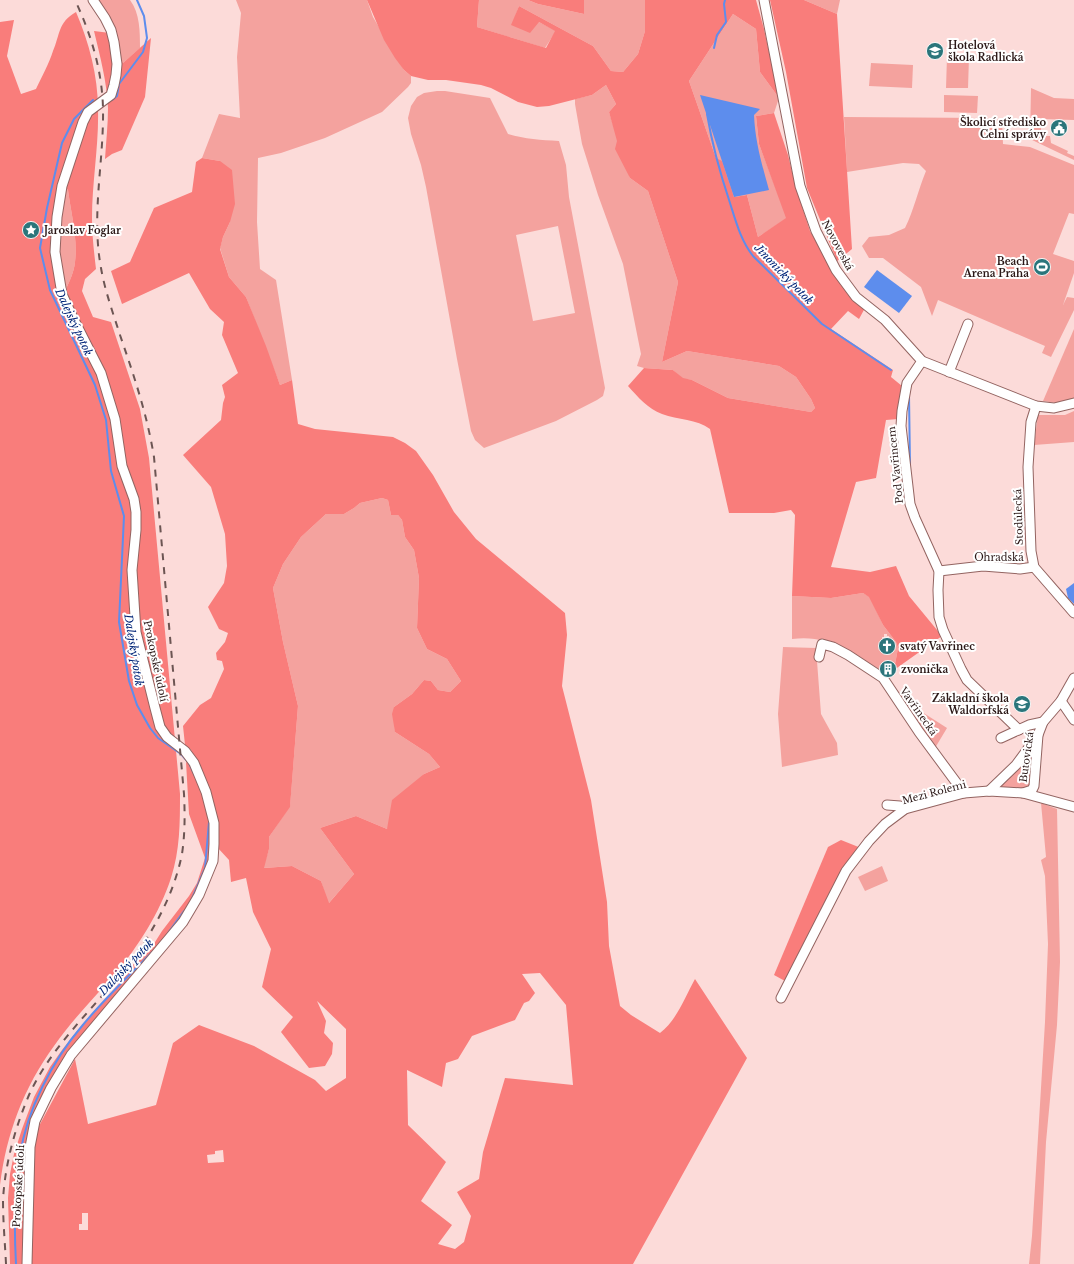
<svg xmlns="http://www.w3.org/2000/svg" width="1074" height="1264" font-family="'Libre Baskerville',serif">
<rect width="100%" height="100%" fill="#fcdbd9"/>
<!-- green -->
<g fill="#f4a29e" fill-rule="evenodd">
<path d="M89 0H130C140 13 140 32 140 48L123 63 107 27Z"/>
<path d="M236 0H367L373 17 404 70 411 76V83L408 87 382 112 325 138 281 153 258 158 257 222 260 269 276 280 292 380 280 385 246 297 229 277 220 248 223 237 230 222 220 161 202 158 219 114 240 118 237 57 241 13Z"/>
<path d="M479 0H528L538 4 584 14V0H645V31L638 54 623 72 611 71 593 46 519 6 512 25 539 22 556 31 545 48 477 27Z"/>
<path d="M804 0H840L837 14Z"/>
<path d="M733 14 756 29 760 72 779 98 774 113 756 116 759 144 787 218 758 237 747 195 734 197 716 158 689 81Z"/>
<path d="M947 56 969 57 968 88H946Z"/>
<path d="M871 63 913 65 912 88 869 86Z"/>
<path d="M606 85 616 104 609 112 630 178 648 191 678 282 662 362 687 351 779 366 796 377 811 399 815 408 811 412 728 398 692 380 683 379 673 370 644 368 637 366 641 354 623 264 598 195 582 144 575 104V99L592 95Z"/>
<path d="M1031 88 1054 98 1074 99V120L1041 119V136H1050L1051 143 1068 151 1067 153 1074 156V160L1030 139Z"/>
<path d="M437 91H445L490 98 508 134C525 139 541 140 559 141L566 165 569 197 605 388 603 396 597 400 556 421 484 448 475 440 471 431 457 359 426 187 421 165 411 134 408 118 411 106 417 97 424 93ZM558 226 575 313 533 321 516 235Z"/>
<path d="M944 95 978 96 977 113 944 112Z"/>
<path d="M844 117 985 118 1002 120 1003 144 1030 147 1074 165V214L1069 213 1053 254 1074 261V273L1063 305 1067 297 1074 298V310L1051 357 1042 353 1045 346 938 300 932 316 921 287 883 258H869L862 246 869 237 889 235 905 228C914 210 918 190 926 171L919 164 903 163 847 172Z"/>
<path d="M65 187 68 190C71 213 78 239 75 262 74 272 70 280 66 289H63L57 248Z"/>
<path d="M1074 329V398L1057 403 1043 401Z"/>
<path d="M1074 411V442L1034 445 1038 415H1065Z"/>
<path d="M382 498 388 500 391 515H398L402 520 405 537 414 550 419 578 417 628 427 649 447 659 461 681 450 692 438 690 431 681 424 680 412 694 394 707 395 732 429 754 440 767 424 774 387 829 356 816 320 828 354 874 328 904 321 881 292 866 263 868 269 849V837L290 806 298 706 283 642 273 588 283 564 301 537 326 514H344L354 508 360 503Z"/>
<path d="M863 593 870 597 883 625 896 642 898 648 894 670 891 671V667H886L885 671 881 670C851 653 829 634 792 639V596L831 598ZM884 634H887V636H889L891 648 894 647V651L891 652 889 655 885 652 882 637H884Z"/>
<path d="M783 647 816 648 821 714 837 743 838 755 782 767 778 714Z"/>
<path d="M893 687 922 712 947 728 935 748Z"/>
<path d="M1036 740 1032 784 1026 789 994 787Z"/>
<path d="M1041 803 1057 809 1060 962 1057 1025 1046 1142 1040 1264H1029L1032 1236 1045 1022 1048 944 1045 876 1041 860 1046 857Z"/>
<path d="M882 866 888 881 865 891 858 877Z"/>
</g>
<!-- forest -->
<g fill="#f97d7b" fill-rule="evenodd">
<path d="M367 0H479L477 27 546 48 555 31 539 22 530 33 511 25 519 6 593 46 611 71 623 72 638 54 645 31V0H756L764 29 779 98 760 72 756 29 733 14 689 81 716 158 722 161 734 197 747 195 758 237 786 218 759 144 756 116 774 113 788 155 796 188 810 231 833 272 865 308 859 319 848 311 831 329 893 370 891 377 902 386 898 419 886 420 876 478 856 482 831 567 870 572 896 566 909 596 942 636 894 670 898 648 896 642 883 625 869 597 863 593 831 598 792 596 795 515 791 510 774 513H729L710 429C697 419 678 420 662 414 648 409 638 397 628 386L644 368 673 370 683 378 692 380 728 398 811 412 815 408 811 399 796 377 779 366 687 351 662 362 678 282 648 191 630 178 615 149 617 141 609 112 616 104 606 85 592 95 549 106 537 107 518 102 491 88 481 85 446 80H428L411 76 404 70 395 58 384 40Z"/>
<path d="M528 0H584V14L538 4Z"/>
<path d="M770 0H804L837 14 852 249 837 261 807 188 786 72Z"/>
<path d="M76 12C89 42 98 76 98 109 99 145 92 182 92 218 92 235 94 252 96 269L85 279 82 291 93 317 111 322 140 409 149 458 180 794C180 823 180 850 171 878 160 912 138 947 115 974 94 998 72 1020 54 1046 24 1087 6 1134 0 1185V22L14 20 7 56 21 94 36 89C42 76 49 64 53 51 60 35 58 22 76 12ZM65 187 68 190C71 213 78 239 75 262 74 272 70 280 66 289H63L57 248Z"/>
<path d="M94 31 110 33 123 63 151 38 145 97 122 150 112 154 105 159C106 142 108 125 108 108 107 82 100 56 94 31Z"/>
<path d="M202 158 220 161 232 170 235 204 230 222 223 237 220 249 229 277 246 297 266 346 280 385 292 380 298 424 315 429 393 437 405 443 416 451 433 475 454 512 476 539 565 613 567 635 562 686 591 800 607 902 609 946 620 1006 631 1015 660 1033C677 1020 685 997 695 979L747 1058 633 1264H30L33 1144 39 1126 75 1059 88 1124 156 1105 173 1043 199 1025 254 1046 315 1080 326 1091 346 1078V1029L317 1001 326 1021 324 1033 333 1043 332 1054 325 1066 309 1068 281 1032 293 1017 262 987 271 949 253 912 246 878 231 882 229 860 217 847 209 793 191 750 185 745 183 726 200 705 211 698 224 669 222 661 217 660 216 653 225 642 228 633 219 629 208 607 224 583 227 566 225 534 211 487 183 455 221 420 223 403 225 397 222 385 238 373 222 335 224 322 210 309 189 273 122 304 111 271 130 262 154 208 192 192 196 162ZM382 498 388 500 391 515H398L402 520 405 537 414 550 419 578 417 628 427 649 447 659 461 681 450 692 438 690 431 681 424 680 412 694 394 707 392 714 395 732 429 754 440 767 424 774 392 800 387 829 356 816 320 828 354 874 329 903 321 881 292 866 264 868 269 849V837L290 807 298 706 283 642 273 588 283 564 301 537 326 514H344L354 508 360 503ZM540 973 566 1005 573 1085 505 1078 483 1152 479 1179 457 1192 471 1216 464 1242 455 1249 438 1244 452 1225 421 1201 446 1162 408 1125 407 1070 442 1087 446 1063 458 1059 472 1036 515 1020 524 1003 529 1001 535 993 522 974ZM223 1150 224 1162 208 1163 207 1155 215 1154V1151ZM82 1213H88V1230H79V1224H82Z"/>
<path d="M186 762 193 766 211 822V854L196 895 150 958 102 1012 33 1119 24 1264H10L8 1198 10 1174 14 1154 22 1129 34 1097 50 1067 62 1050 77 1031 123 979 141 954 150 950 162 931 189 896 197 883 205 858 189 814Z"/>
<path d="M841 840 861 848 785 981 774 975 828 847Z"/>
</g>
<!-- water -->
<g fill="#5d8ded">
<path d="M700 95 760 109 754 115C755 141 762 165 769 190L734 197Z"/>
<path d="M877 270 912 296 899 313 864 287Z"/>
<path d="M1074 583V604L1068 598 1066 589Z"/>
</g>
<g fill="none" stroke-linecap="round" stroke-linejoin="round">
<!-- stream -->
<g stroke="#5d8ded" stroke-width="2">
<path d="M714 48 717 35 726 22 724 4 725 0"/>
<path d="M93 100 74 119 62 143 47 208 40 248 50 290 95 385 106 420 111 471 124 516 119 622 129 681 137 705 150 728 158 738 181 754 189 763 195 776"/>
<path d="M112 100 117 96 119 84 143 52 147 38 144 16 137 0"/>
<path d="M707 114C712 144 720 173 730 203 736 222 741 241 753 256L822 324 891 370"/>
<path d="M909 395 910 466"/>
<path d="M191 901 205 868 209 822"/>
<path d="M168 933 184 911"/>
<path d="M16 1264C14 1228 14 1191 20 1155 27 1110 52 1061 82 1026 104 999 131 974 155 949"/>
</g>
<!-- minor casing -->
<g stroke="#936461" stroke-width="11">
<g id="minor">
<path d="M764 0 800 186 816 231 836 270 856 297 885 320 922 361 1036 406 1054 408 1074 403"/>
<path d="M922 361 907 383 902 411 901 426 910 504 915 518 939 571 938 590 939 617 943 630 961 669 967 680 1019 730"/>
<path d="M949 372 968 324"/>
<path d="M1036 406 1031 422 1028 467 1031 551 1034 567 1074 613"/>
<path d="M939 571 983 566 1020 569 1034 567"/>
<path d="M819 657 822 644 833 647 848 655 883 678 919 732 964 793"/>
<path d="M1061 701 1074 720"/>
<path d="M1001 738 1029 725 1043 722"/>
<path d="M989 791 1016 765 1038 735"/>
<path d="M1023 793 1032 790 1034 786 1038 735 1043 722 1061 701 1074 678"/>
<path d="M887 805 900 806 905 809"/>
<path d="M781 998 846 871 869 841 885 824 905 809 964 793 989 791 1023 793 1074 807"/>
<path d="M27 1264 30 1147 35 1121 51 1088 71 1055 183 922 199 895 213 861 214 844V823L206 792 194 763 185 751 167 737 160 727 155 708 136 632 132 570 136 530V512L134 499 122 466 115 419 101 373 73 318 62 294 55 252 57 217 62 186 83 122 88 112 111 95 114 85 116 75 117 64 114 42 111 30 105 18 93 0"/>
</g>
</g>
<!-- minor -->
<use href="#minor" stroke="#fff" stroke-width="9"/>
<!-- rail -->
<path stroke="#6c5553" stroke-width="2" stroke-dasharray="7 7" stroke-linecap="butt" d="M6 1264C5 1243 3 1222 3 1200 5 1164 15 1128 29 1095 50 1049 87 1015 118 977 148 942 173 899 182 854 185 834 185 814 184 794L154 457C147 414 134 376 120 335 113 313 105 291 101 268 91 214 104 162 103 108 102 70 91 34 75 0"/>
</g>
<!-- icons -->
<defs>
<g id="school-disc" transform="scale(0.9)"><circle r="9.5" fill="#2b757b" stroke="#fff"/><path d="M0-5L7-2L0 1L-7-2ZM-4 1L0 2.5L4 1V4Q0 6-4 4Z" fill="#fff"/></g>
<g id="civic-disc" transform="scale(0.9)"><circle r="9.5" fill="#2b757b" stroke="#fff"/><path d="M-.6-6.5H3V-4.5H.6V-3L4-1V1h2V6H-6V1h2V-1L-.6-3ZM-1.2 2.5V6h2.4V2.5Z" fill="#fff"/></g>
<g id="sight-disc" transform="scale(0.9)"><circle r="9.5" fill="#2b757b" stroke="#fff"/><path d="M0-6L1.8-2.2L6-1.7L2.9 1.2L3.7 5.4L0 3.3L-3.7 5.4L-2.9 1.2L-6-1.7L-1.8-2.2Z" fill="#fff"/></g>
<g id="stadium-disc" transform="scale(0.9)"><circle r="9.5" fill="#2b757b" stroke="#fff"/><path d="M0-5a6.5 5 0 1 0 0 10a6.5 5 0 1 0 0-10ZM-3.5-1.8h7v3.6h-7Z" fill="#fff"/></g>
<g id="church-disc" transform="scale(0.9)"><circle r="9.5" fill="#2b757b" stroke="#fff"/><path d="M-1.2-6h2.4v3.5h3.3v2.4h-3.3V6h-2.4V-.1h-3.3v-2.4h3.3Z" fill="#fff"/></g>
<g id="building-disc" transform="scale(0.9)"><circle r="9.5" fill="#2b757b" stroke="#fff"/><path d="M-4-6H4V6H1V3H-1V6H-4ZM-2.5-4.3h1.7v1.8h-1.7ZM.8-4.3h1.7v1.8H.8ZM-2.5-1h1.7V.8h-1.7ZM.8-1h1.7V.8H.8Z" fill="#fff"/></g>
</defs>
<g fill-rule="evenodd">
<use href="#school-disc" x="935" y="51"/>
<use href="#civic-disc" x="1059" y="128"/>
<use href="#sight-disc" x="31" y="230"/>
<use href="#stadium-disc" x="1042" y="267"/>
<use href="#church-disc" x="887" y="646"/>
<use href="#building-disc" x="888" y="669"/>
<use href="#school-disc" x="1022" y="704"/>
</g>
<g text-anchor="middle" stroke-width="4" stroke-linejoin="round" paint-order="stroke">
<!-- poi labels -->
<g font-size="10" font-weight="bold" fill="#2b1817" stroke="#fff" text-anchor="start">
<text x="948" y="49">Hotelová<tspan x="948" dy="12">škola Radlická</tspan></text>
<text x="1046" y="126" text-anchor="end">Školicí středisko<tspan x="1046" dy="12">Celní správy</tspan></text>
<text x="44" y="234">Jaroslav Foglar</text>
<text x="1029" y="265" text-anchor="end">Beach<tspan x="1029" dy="12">Arena Praha</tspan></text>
<text x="900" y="650">svatý Vavřinec</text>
<text x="901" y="673">zvonička</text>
<text x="1009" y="702" text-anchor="end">Základní škola<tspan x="1009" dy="12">Waldorfská</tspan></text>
</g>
<!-- street labels -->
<g font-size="10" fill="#2b1817" stroke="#fff">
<text transform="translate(838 245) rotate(62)" y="4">Novoveská</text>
<text transform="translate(895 465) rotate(-96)" y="4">Pod Vavřincem</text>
<text transform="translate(1018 517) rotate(-92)" y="4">Stodůlecká</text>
<text x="999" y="561">Ohradská</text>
<text transform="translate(156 661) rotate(78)" y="4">Prokopské údolí</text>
<text transform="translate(919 711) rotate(55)" y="4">Vavřinecká</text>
<text transform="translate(1026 757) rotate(-82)" y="4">Butovická</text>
<text transform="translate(934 792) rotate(-15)" y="4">Mezi Rolemi</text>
<text transform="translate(18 1186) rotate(-87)" y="4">Prokopské údolí</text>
</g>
<!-- water labels -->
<g font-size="11" font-style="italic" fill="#022578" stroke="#fff">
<text transform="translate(784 274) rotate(46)" y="4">Jinonický potok</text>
<text transform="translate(74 322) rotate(65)" y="4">Dalejský potok</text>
<text transform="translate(134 650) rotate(81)" y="4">Dalejský potok</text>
<text transform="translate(126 967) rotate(-46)" y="4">Dalejský potok</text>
</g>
</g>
</svg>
